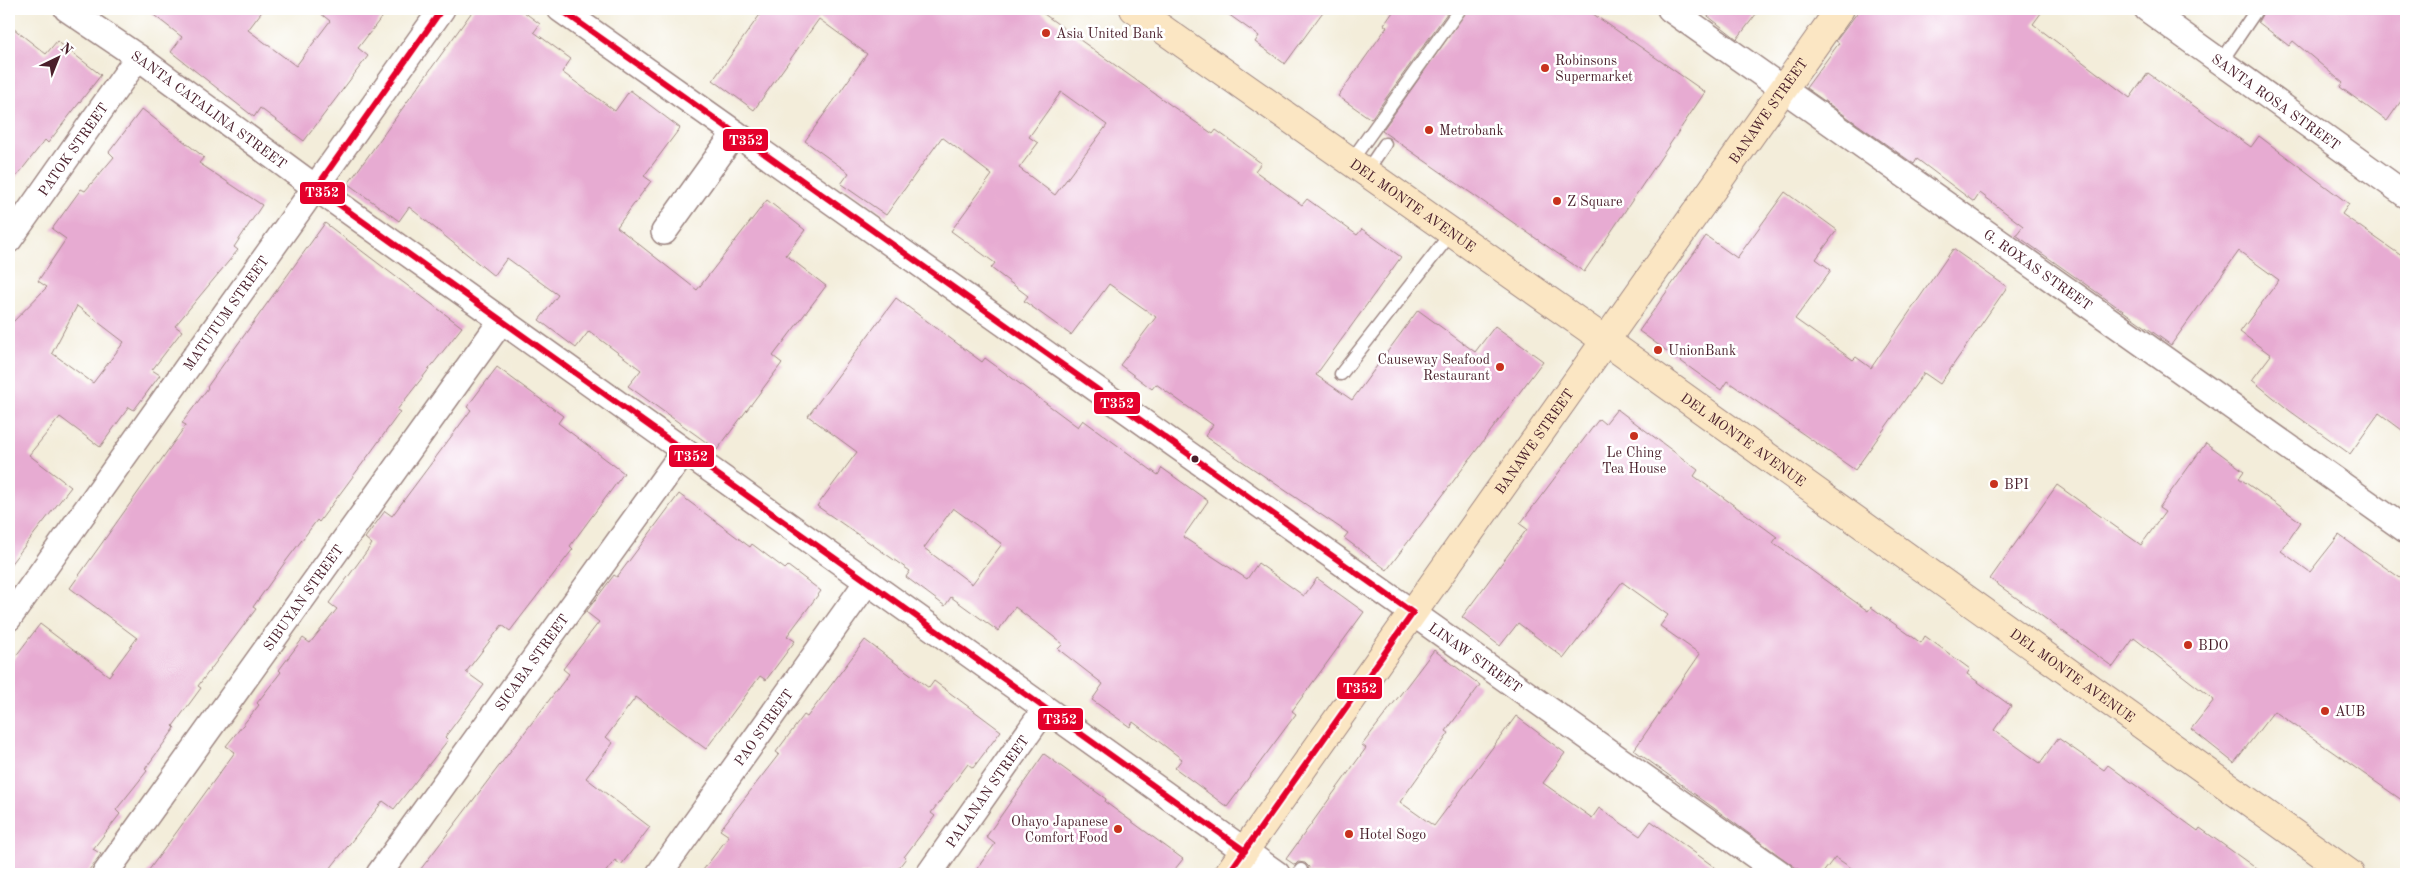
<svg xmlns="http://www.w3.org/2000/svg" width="2415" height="883" viewBox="0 0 2415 883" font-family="'Old Standard TT',serif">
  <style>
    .building { fill: #e7abd2; fill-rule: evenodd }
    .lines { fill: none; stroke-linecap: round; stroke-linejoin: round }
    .service-casing { stroke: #9e8682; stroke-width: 15 }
    .minor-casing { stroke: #9e8682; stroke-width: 28 }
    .secondary-casing { stroke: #9e8682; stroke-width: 30 }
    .service { stroke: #fff; stroke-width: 12 }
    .minor { stroke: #fff; stroke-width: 25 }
    .secondary { stroke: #fbe6c3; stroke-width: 28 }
    .bus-1-casing { stroke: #fff; stroke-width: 10 }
    .bus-1 { stroke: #e4002b; stroke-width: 6 }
    .poi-dot { fill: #c8321e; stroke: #fff; stroke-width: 2 }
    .bus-dot { fill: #4a1f2b; stroke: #fff; stroke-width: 2 }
    .labels { text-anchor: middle; stroke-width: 5; stroke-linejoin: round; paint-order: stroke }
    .poi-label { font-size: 14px; fill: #4a1f2b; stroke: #fff; text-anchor: start }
    .street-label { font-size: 14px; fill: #4a1f2b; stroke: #fff }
    .line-badge { stroke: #fff; stroke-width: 2 }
    .badge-label { font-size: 14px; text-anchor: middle; font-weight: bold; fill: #fff }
  </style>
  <rect width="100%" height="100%" fill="#fff"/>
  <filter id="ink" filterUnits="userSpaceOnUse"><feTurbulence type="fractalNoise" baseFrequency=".02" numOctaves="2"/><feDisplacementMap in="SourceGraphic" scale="10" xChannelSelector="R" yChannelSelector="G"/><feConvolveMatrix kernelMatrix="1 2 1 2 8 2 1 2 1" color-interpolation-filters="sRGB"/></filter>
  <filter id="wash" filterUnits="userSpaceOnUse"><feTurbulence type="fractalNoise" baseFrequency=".0096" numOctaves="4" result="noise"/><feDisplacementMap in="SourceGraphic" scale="20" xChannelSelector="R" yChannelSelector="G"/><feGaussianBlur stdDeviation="1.12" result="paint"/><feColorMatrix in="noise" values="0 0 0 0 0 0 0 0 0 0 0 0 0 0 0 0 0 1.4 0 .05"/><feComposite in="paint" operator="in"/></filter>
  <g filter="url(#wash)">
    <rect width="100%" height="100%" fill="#f3edda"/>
    <g id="blocks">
      <g class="building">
        <path d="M146,9H264L248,30L296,66L330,21L315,9H388L358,48L368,56L304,141L260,108L254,117L171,52L182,37Z"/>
        <path d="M474,9H520L540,24L534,32L571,59L562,72L615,111L630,90L680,128L644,176L651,181L617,227L697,290L767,200L805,230L786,255L826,286L773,356L782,363L717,450L628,386L641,370L589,331L576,348L539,320L558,295L507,258L494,276L409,207L399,221L348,184Z"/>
        <path d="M764,9H1037L1172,106L1213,134L1216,130L1261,163L1255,171L1302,205L1307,199L1357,235L1362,229L1401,257L1316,375L1352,400L1418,310L1475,352L1495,326L1543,361L1387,570L1344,538L1348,533L1205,436L1213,425L1156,384L1152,389L1120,365L1156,317L1109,284L1071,335L1024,301L1028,296L991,268L995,263L951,231L992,175L942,137L886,215L841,184L849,173L805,141L867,54L819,19L754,110L713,80ZM1061,92L1107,125L1055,195L1019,168L1038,143L1029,137Z"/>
        <path d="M1221,9H1325L1285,64L1255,42L1259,36Z"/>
        <path d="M1395,9H1450L1371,119L1338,96L1387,27L1384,25Z"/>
        <path d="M1468,9H1586L1705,92L1584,272L1382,131Z"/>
        <path d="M1699,9H1760L1737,39Z"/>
        <path d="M1860,9H2044L2033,24L2130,98L2148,73L2251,147L2259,136L2349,204L2342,214L2406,259V433L2379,413L2350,454L2290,411L2252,380L2271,355L2240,332L2279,280L2239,251L2171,345L2016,235L2023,226L1980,193L1974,202L1917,159L1914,164L1806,88L1839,43L1836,41Z"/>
        <path d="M2265,9H2406V94L2387,121L2340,87L2343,83L2293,41L2289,46L2258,22Z"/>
        <path d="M9,25L46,54L57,41L101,75L48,143L45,140L9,186Z"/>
        <path d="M142,109L204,157L199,163L262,205L234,247L238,250L175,326L182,331L152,370L160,375L134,410L129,407L100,447L60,417L29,455L71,487L9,566V326L47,287L38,281L66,239L52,229L81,189L85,191L114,157L109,152ZM77,306L124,342L93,383L52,353Z"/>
        <path d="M1785,192L1837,230L1816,259L1831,270L1795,319L1853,360L1856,357L1871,368L1953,249L2007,287L1940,384L1924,373L1855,470L1727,381L1721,390L1639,331L1706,236L1737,258Z"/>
        <path d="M325,223L462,327L397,410L400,412L371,452L319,522L317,520L283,565L253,607L256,609L198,686L201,688L173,726L175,728L145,769L147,771L116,810L120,814L93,849L101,854L86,874H9V665L40,624L109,676L137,638L70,588L186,425L182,423L208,388L207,387Z"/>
        <path d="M896,298L982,362L985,358L1078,427L1083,420L1158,475L1162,468L1208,501L1183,537L1247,579L1258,563L1304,596L1317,578L1364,612L1292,711L1296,714L1227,807L1175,768L1182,759L1133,722L1130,727L1092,700L1103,684L1058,649L1063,644L1015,607L998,631L951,597L945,606L906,577L910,571L817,506L857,452L808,416ZM953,508L1002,544L972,584L924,548Z"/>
        <path d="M497,367L563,416L558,423L624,473L570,546L573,549L510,631L502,625L466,672L484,685L445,737L448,740L394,809L383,801L326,874H146L235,752L226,746L259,705L257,703L281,672L279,670L303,638L310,643L337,609L329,603L372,544L365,538L385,511L392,516L471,410L467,407Z"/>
        <path d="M1617,409L1698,470L1694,476L1777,537L1773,543L1868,611L1871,607L1921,643L1925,636L1970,669L1967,674L2011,706L1994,730L2040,763L2058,738L2104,770L2108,765L2198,831L2200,828L2264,874H1860L1835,857L1822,874H1805L1792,865L1634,750L1700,654L1660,626L1668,615L1622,582L1564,658L1518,623L1500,646L1462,617L1527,529L1520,524L1599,419L1605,424Z"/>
        <path d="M2206,443L2244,471L2239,478L2301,522L2281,551L2310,572L2339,535L2406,582V803L2274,711L2234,763L2191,729L2214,700L2134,638L2113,667L1990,579L2057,485L2141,545L2165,512L2159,508Z"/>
        <path d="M679,494L750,547L752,544L785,569L788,566L821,591L787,636L795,641L766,680L760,676L706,749L636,697L606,737L613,743L586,778L650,827L621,865L615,860L604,874H417L569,674L563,669L599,622L586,612L614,575L617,577Z"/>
        <path d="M865,640L929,688L934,681L1001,731L973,768L968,764L931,813L935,816L904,857L906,858L894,874H700L729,836L720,830L779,754L776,752L804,715L807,717Z"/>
        <path d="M1434,650L1480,685L1446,731L1449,733L1400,802L1434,826L1516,716L1565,753L1543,783L1592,818L1599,808L1640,836L1651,821L1724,874H1308L1309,867L1305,863L1298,862L1295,865L1286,859L1366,748L1362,745Z"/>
        <path d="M1044,754L1106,799L1105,802L1183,859L1171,874H973L995,844L986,837Z"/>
      </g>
    </g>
  </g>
  <g filter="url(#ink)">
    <use href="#blocks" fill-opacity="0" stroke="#9e8682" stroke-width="1"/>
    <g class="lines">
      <g class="service-casing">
        <g id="service">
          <path d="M2221,62L2257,9"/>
          <path d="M1351,161L1460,9"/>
          <path d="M1366,172L1385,144"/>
          <path d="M1341,374L1452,232"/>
          <path d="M1298,874L1301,870"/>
        </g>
      </g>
      <g class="minor-casing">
        <g id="minor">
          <path id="s1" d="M67,9L138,57L316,188L1277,874"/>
          <path id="s2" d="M560,9L1781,874"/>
          <path id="s3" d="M1670,9L2406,530"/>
          <path id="s4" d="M2147,9L2406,195"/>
          <path d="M664,232L735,133"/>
          <path id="s5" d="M9,240L138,57"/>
          <path id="s6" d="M9,618L442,9"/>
          <path id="s7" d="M105,874L502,320"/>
          <path id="s8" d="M379,874L684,451"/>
          <path id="s9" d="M659,874L867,582"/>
          <path id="s10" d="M929,874L1045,709"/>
        </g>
      </g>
      <g class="secondary-casing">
        <g id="secondary">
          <path id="s11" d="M1134,9L1606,341L2350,874"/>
          <path id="s12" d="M1228,874L1840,9"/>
        </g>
      </g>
      <use href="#service" class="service"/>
      <use href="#minor" class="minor"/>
      <use href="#secondary" class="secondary"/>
      <g class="bus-1-casing">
        <g id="bus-1">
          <path d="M442,9L316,188L1245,851"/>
          <path d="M560,9L1413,613L1228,874"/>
        </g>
      </g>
      <use href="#bus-1" class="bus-1"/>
    </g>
  </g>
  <g class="poi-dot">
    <circle cx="1046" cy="33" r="5"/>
    <circle cx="1545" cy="68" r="5"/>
    <circle cx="1429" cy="130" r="5"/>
    <circle cx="1557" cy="201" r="5"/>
    <circle cx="1658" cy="350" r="5"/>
    <circle cx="1500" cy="367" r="5"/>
    <circle cx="1634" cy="436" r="5"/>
    <circle cx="1994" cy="484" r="5"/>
    <circle cx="2188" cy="645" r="5"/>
    <circle cx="2325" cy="711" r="5"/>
    <circle cx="1118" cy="829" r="5"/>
    <circle cx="1349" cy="834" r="5"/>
  </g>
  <circle class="bus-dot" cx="1195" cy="459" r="4.5"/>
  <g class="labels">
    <g class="poi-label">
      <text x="1056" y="38">Asia United Bank</text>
      <text x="1555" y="65">Robinsons<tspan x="1555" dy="16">Supermarket</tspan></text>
      <text x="1439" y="135">Metrobank</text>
      <text x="1567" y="206">Z Square</text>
      <text x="1668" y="355">UnionBank</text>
      <text x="1490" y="364" text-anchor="end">Causeway Seafood<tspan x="1490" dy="16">Restaurant</tspan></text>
      <text x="1634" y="457" text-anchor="middle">Le Ching<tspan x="1634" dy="16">Tea House</tspan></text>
      <text x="2004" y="489">BPI</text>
      <text x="2198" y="650">BDO</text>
      <text x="2335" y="716">AUB</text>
      <text x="1108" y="826" text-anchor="end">Ohayo Japanese<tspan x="1108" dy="16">Comfort Food</tspan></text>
      <text x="1359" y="839">Hotel Sogo</text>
    </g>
    <g class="street-label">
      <text dy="5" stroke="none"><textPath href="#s4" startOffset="159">SANTA ROSA STREET</textPath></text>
      <text dy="5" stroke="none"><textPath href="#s1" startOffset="174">SANTA CATALINA STREET</textPath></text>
      <text dy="5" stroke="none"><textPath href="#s12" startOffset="935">BANAWE STREET</textPath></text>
      <text dy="5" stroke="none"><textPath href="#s5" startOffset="111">PATOK STREET</textPath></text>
      <text dy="5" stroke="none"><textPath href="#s11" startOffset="341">DEL MONTE AVENUE</textPath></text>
      <text dy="5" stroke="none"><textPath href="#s3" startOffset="451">G. ROXAS STREET</textPath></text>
      <text dy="5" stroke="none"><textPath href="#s6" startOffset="374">MATUTUM STREET</textPath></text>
      <text dy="5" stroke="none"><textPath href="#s11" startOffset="746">DEL MONTE AVENUE</textPath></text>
      <text dy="5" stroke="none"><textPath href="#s12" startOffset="530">BANAWE STREET</textPath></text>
      <text dy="5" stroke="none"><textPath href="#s7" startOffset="340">SIBUYAN STREET</textPath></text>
      <text dy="5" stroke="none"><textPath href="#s2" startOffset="1122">LINAW STREET</textPath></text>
      <text dy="5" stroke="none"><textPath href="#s8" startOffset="261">SICABA STREET</textPath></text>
      <text dy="5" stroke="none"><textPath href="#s11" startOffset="1151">DEL MONTE AVENUE</textPath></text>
      <text dy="5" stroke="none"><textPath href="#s9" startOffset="180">PAO STREET</textPath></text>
      <text dy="5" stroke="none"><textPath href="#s10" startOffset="101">PALANAN STREET</textPath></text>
    </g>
  </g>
  <g class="line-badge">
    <rect x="722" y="128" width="47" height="24" rx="5" fill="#e4002b"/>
    <rect x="299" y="181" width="47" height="24" rx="5" fill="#e4002b"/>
    <rect x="1093" y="391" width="48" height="24" rx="5" fill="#e4002b"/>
    <rect x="668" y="444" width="47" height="24" rx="5" fill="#e4002b"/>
    <rect x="1336" y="676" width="47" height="24" rx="5" fill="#e4002b"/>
    <rect x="1037" y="707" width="47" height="24" rx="5" fill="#e4002b"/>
  </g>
  <g class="badge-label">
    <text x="746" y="145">T352</text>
    <text x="322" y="197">T352</text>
    <text x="1117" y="408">T352</text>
    <text x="691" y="461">T352</text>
    <text x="1360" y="693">T352</text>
    <text x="1060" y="724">T352</text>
  </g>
  <rect width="2415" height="883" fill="none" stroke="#fff" stroke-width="30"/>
  <g transform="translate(58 58) rotate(43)" stroke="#ffffff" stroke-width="4" paint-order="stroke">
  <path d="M0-4L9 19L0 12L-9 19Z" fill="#4a1f2b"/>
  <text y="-8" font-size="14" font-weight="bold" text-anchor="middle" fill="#4a1f2b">N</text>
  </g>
</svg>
